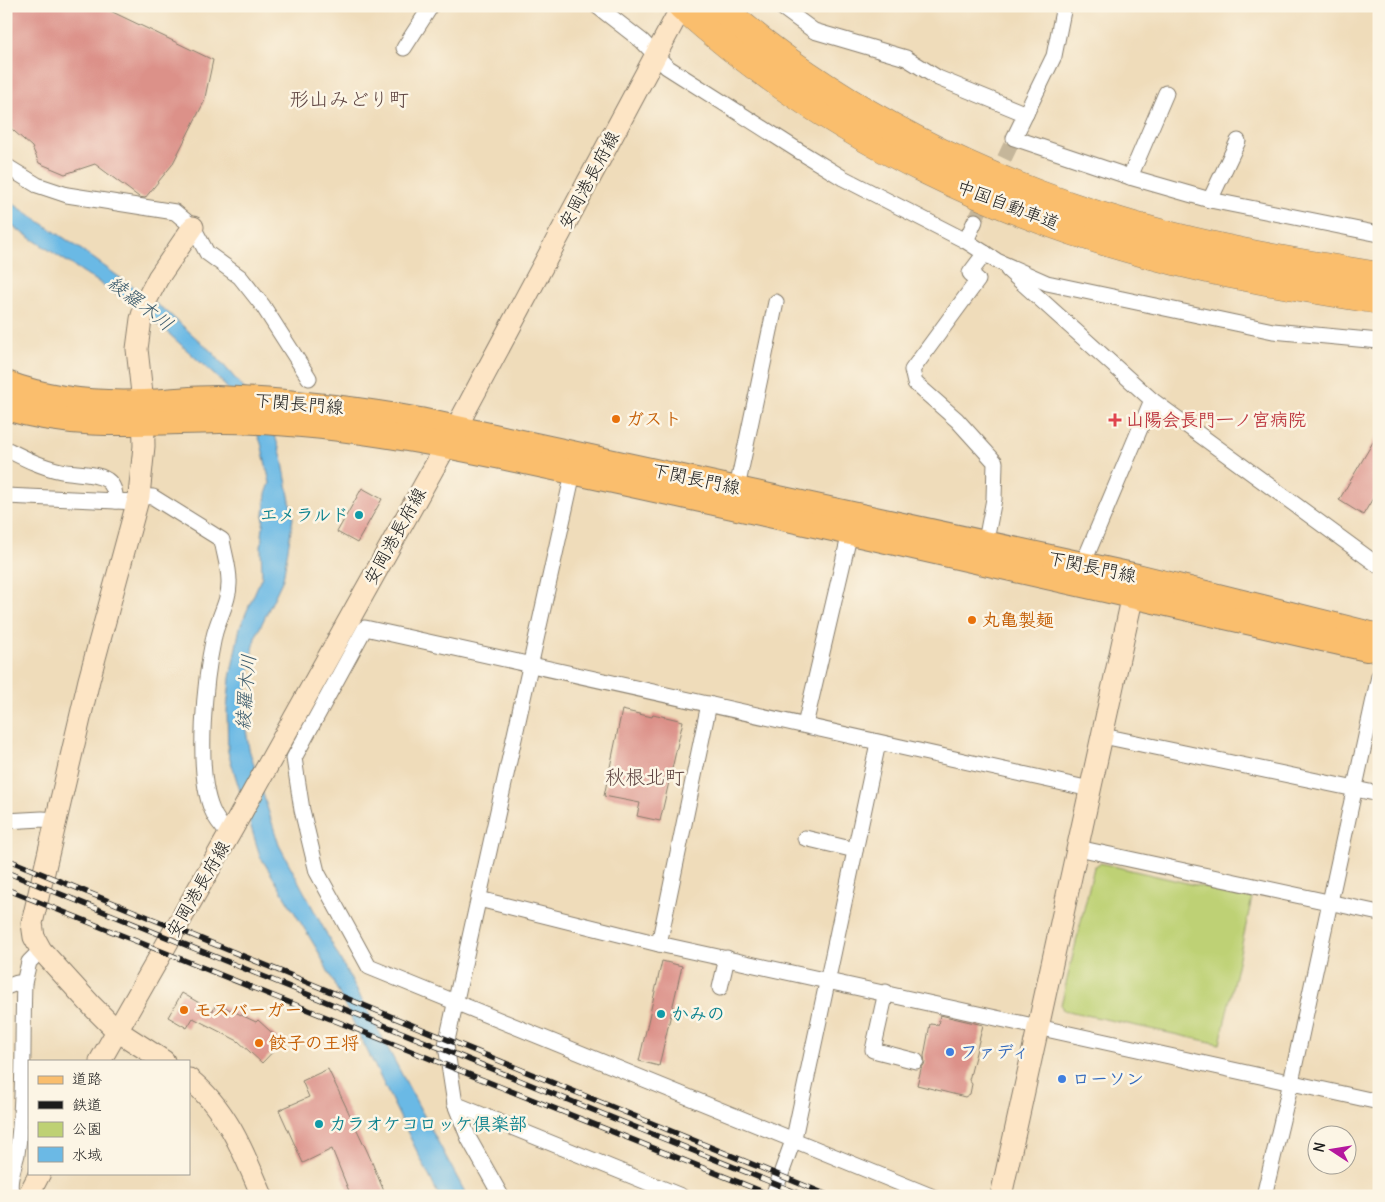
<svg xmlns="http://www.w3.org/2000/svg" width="1385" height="1202" viewBox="0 0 1385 1202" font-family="Delius,'Klee One',sans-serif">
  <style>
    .green { fill: #bed174; stroke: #6d7648 }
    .water { fill: #6bb9e5; stroke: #446a80 }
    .building { fill: #dc9189 }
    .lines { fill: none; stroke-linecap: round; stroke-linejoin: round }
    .street-tunnel { stroke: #c5b69a; stroke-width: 15; stroke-dasharray: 15 8; stroke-linecap: butt }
    .street-casing { stroke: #867c6b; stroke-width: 17 }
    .secondary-casing { stroke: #867c6b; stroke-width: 23 }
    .primary-casing { stroke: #867c6b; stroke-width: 26 }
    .highway-casing { stroke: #867c6b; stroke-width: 29 }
    .street { stroke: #fff; stroke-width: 15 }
    .secondary { stroke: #fde5c5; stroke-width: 21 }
    .primary { stroke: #fabe6d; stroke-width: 24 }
    .highway { stroke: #fabe6d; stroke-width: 28 }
    .rail-casing { stroke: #1c1c1c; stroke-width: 5.5 }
    .rail { stroke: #fcf5e5; stroke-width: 4; stroke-dasharray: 11; stroke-linecap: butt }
    .food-dot { fill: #e8710a; stroke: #fcf5e5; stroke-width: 2 }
    .health-dot { fill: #e0444e; stroke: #fcf5e5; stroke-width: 2 }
    .culture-dot { fill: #0f9aa8; stroke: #fcf5e5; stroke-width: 2 }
    .shop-dot { fill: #3f7fe0; stroke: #fcf5e5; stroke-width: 2 }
    .labels { text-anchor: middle; stroke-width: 5; stroke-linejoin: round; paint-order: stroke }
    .street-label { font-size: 18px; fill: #1c1c1c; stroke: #fcf5e5 }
    .food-label { font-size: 18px; font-weight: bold; fill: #c56008; stroke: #fcf5e5; text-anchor: start }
    .health-label { font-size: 18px; font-weight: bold; fill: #be3a42; stroke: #fcf5e5; text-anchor: start }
    .culture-label { font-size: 18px; font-weight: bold; fill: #0d838f; stroke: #fcf5e5; text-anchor: start }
    .shop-label { font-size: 18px; font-weight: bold; fill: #366cbe; stroke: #fcf5e5; text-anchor: start }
    .water-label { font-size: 19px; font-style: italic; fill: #3c5b6c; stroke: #fcf5e5 }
    .quarter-label { font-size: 20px; fill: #5f4542; stroke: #fcf5e5 }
  </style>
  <rect width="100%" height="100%" fill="#fcf5e5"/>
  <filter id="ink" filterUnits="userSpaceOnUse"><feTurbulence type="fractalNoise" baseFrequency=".02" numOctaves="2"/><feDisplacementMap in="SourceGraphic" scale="10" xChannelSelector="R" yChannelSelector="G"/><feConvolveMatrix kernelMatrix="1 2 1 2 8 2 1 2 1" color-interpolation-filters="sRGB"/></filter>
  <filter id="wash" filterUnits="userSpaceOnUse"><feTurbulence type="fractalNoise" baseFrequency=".0096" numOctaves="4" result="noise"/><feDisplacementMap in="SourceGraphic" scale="20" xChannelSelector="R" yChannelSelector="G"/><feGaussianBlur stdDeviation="1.12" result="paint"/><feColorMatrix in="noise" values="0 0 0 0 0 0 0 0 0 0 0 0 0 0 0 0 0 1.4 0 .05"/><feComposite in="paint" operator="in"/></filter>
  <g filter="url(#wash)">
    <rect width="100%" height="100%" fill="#efdcba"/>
    <path class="green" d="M1100,863L1252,898L1220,1044L1063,1010L1061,1005L1094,867Z"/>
    <path class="water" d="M6,199L79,248L166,311L213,353L260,407L274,433L282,457L293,518L283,579L255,638L243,710L249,749L279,845L467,1196H439L318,951L260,856L228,752L227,710L230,678L240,627L262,576L261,547L266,494L270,483L261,443L250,417L222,382L167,332L123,298L6,222Z"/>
    <g id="blocks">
      <g class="building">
        <path d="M6,6H100L213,60L204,102L172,165L145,198L139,197L95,164L65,174L39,163L32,147L6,124Z"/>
        <path d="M1379,432V488L1363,515L1339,500Z"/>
        <path d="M362,488L382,499L357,543L337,532Z"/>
        <path d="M622,710L652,717L653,714L683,721L660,821L637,816L640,803L604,796Z"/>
        <path d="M662,961L682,966L659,1066L639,1061Z"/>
        <path d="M182,993L213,1011L216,1003L256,1022L258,1020L282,1042L262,1063L238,1041L193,1018L187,1028L168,1017Z"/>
        <path d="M940,1015L983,1025L969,1080L972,1084L970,1094L965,1097L917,1085L921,1069L925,1063L924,1056L930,1024L938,1025Z"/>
        <path d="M328,1069L368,1153L386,1196H351L332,1149L303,1163L279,1110L309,1097L302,1081Z"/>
      </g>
    </g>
  </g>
  <g filter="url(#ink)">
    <use href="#blocks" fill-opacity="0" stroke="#867c6b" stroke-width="1"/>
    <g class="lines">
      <path class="street-tunnel" d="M975,221L1014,138"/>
      <g class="street-casing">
        <g id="street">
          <path d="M597,6L642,41L667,67L799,151L843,178L966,241L997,261L1047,283L1273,331L1379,341"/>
          <path d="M780,6L814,31L906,58L938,78L1026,114"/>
          <path d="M1064,6L1054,56L1014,138L1130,177L1210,200L1379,234"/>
          <path d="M404,48L431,6"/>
          <path d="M6,166L37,185L67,195L175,212L193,227L207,253L240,277L263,306L309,378"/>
          <path d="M1130,177L1166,93"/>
          <path d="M1210,200L1238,141"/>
          <path d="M966,241L975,221"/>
          <path d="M1008,270L1152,400L1379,566"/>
          <path d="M6,449C24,458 41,467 61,471C75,474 95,472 107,480C114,485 115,493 116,501L137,502"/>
          <path d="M737,488L776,302"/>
          <path d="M6,496L116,501"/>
          <path d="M139,496L153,497L222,540C224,553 229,567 229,581C230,600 218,618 214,636C205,678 195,770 212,810C216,820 222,827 229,834"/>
          <path d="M984,551L994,499L995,462L957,420L915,383L912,370L978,280L970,273L985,253"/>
          <path d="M1080,571L1152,400"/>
          <path d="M805,725L852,524"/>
          <path d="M1103,736L1379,794"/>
          <path d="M6,821L42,819L56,820"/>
          <path d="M805,838L855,850"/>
          <path d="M1078,848L1379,913"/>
          <path d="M479,899L659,944L1379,1102"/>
          <path d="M659,944L709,704"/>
          <path d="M6,987L17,983H24"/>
          <path d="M720,988L727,958"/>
          <path d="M886,992L873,1050L916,1061"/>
          <path d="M455,1104L681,1196"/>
          <path d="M12,1196C7,1183 14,1167 17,1154C25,1098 22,1040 24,983L29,962L41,950"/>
          <path d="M501,1196L469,1139L455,1104L446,1045L575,464"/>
          <path d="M773,1196L794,1138L878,743"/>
          <path d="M931,1196L369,967L317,872L302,810L294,758L365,628L1090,789"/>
          <path d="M1264,1196L1291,1082L1379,676"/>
        </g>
      </g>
      <g class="secondary-casing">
        <g id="secondary">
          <path d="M100,1061L234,826L456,428L682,6"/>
          <path d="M164,1061L116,1030L92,1006L41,950L34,937L32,923L89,680L139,496L144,446L143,402L137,349L141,319L147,299L158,278L193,227"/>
          <path d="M189,1079C227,1109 244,1153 262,1196"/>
          <path d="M28,1196L40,1173"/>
          <path d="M1001,1196L1136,581"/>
        </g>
      </g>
      <g class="primary-casing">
        <g id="primary">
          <path d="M6,383C51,400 97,404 144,402C168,401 193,398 216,398C285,400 352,408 420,420L1137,576L1379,636"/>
          <path d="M6,408C77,430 147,422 220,421C281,421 341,428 401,438C497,454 592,477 687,497C914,546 1140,599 1367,649"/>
        </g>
      </g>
      <g class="highway-casing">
        <g id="highway">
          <path d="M682,6C830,139 1014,226 1208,269C1264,282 1322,291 1379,300"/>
          <path d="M719,6C837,110 984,183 1134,226C1215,249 1296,263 1379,276"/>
        </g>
      </g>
      <use href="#street" class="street"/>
      <use href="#secondary" class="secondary"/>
      <use href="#primary" class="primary"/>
      <use href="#highway" class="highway"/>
      <g class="rail-casing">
        <g id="rail">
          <path d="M6,859L830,1196"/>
          <path d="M6,872L805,1196"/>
          <path d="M6,889L773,1196"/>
        </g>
      </g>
      <use href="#rail" class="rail"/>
    </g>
  </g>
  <g class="food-dot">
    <circle cx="616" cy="419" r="5"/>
    <circle cx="972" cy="620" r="5"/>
    <circle cx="184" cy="1010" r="5"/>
    <circle cx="259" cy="1043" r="5"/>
  </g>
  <path class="health-dot" d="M1112.5 412.5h5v5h5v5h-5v5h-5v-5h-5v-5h5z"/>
  <g class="culture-dot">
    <circle cx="359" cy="515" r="5"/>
    <circle cx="661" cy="1014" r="5"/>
    <circle cx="319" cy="1124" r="5"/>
  </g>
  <g class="shop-dot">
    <circle cx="950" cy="1052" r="5"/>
    <circle cx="1062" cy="1079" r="5"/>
  </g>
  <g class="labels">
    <g class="street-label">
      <text transform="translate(589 180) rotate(-62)" y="6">安岡港長府線</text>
      <text transform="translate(1008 205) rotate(21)" y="6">中国自動車道</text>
      <text transform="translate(299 404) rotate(5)" y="6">下関長門線</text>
      <text transform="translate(696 479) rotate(12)" y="6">下関長門線</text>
      <text transform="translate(395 536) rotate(-61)" y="6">安岡港長府線</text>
      <text transform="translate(1092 567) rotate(12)" y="6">下関長門線</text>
      <text transform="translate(198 889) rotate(-60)" y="6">安岡港長府線</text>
    </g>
    <g class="food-label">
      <text x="626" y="425">ガスト</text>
      <text x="982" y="626">丸亀製麺</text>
      <text x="194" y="1016">モスバーガー</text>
      <text x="269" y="1049">餃子の王将</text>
    </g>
    <g class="health-label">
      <text x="1126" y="426">山陽会長門一ノ宮病院</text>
    </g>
    <g class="culture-label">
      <text x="349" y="521" text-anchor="end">エメラルド</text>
      <text x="671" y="1020">かみの</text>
      <text x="329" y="1130">カラオケコロッケ倶楽部</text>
    </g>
    <g class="shop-label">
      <text x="960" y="1058">ファディ</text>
      <text x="1072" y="1085">ローソン</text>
    </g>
    <g class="water-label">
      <text transform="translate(141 303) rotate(38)" y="7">綾羅木川</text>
      <text transform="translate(245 692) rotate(-85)" y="7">綾羅木川</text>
    </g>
    <g class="quarter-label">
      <text x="349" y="106">形山みどり町</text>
      <text x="645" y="784">秋根北町</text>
    </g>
  </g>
  <rect width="1385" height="1202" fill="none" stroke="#fcf5e5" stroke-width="25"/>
  <rect x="28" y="1060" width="162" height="115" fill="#fcf5e5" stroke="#a29e95"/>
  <rect x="38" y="1076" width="25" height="8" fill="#fabe6d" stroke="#a29e95"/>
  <text x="72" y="1084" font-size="15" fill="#1c1c1c">道路</text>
  <rect x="38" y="1101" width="25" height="8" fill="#1c1c1c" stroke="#a29e95"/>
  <text x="72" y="1110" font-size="15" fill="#1c1c1c">鉄道</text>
  <rect x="38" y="1122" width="25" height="15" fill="#bed174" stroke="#a29e95"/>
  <text x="72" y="1134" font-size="15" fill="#1c1c1c">公園</text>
  <rect x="38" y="1147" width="25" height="15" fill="#6bb9e5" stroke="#a29e95"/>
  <text x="72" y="1160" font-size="15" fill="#1c1c1c">水域</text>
  <g transform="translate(1332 1150) rotate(282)"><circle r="24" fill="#fcf5e5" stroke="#a29e95"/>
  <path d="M0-4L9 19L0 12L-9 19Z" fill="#b5179e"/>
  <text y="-8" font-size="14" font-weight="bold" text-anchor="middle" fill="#1c1c1c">N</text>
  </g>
</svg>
